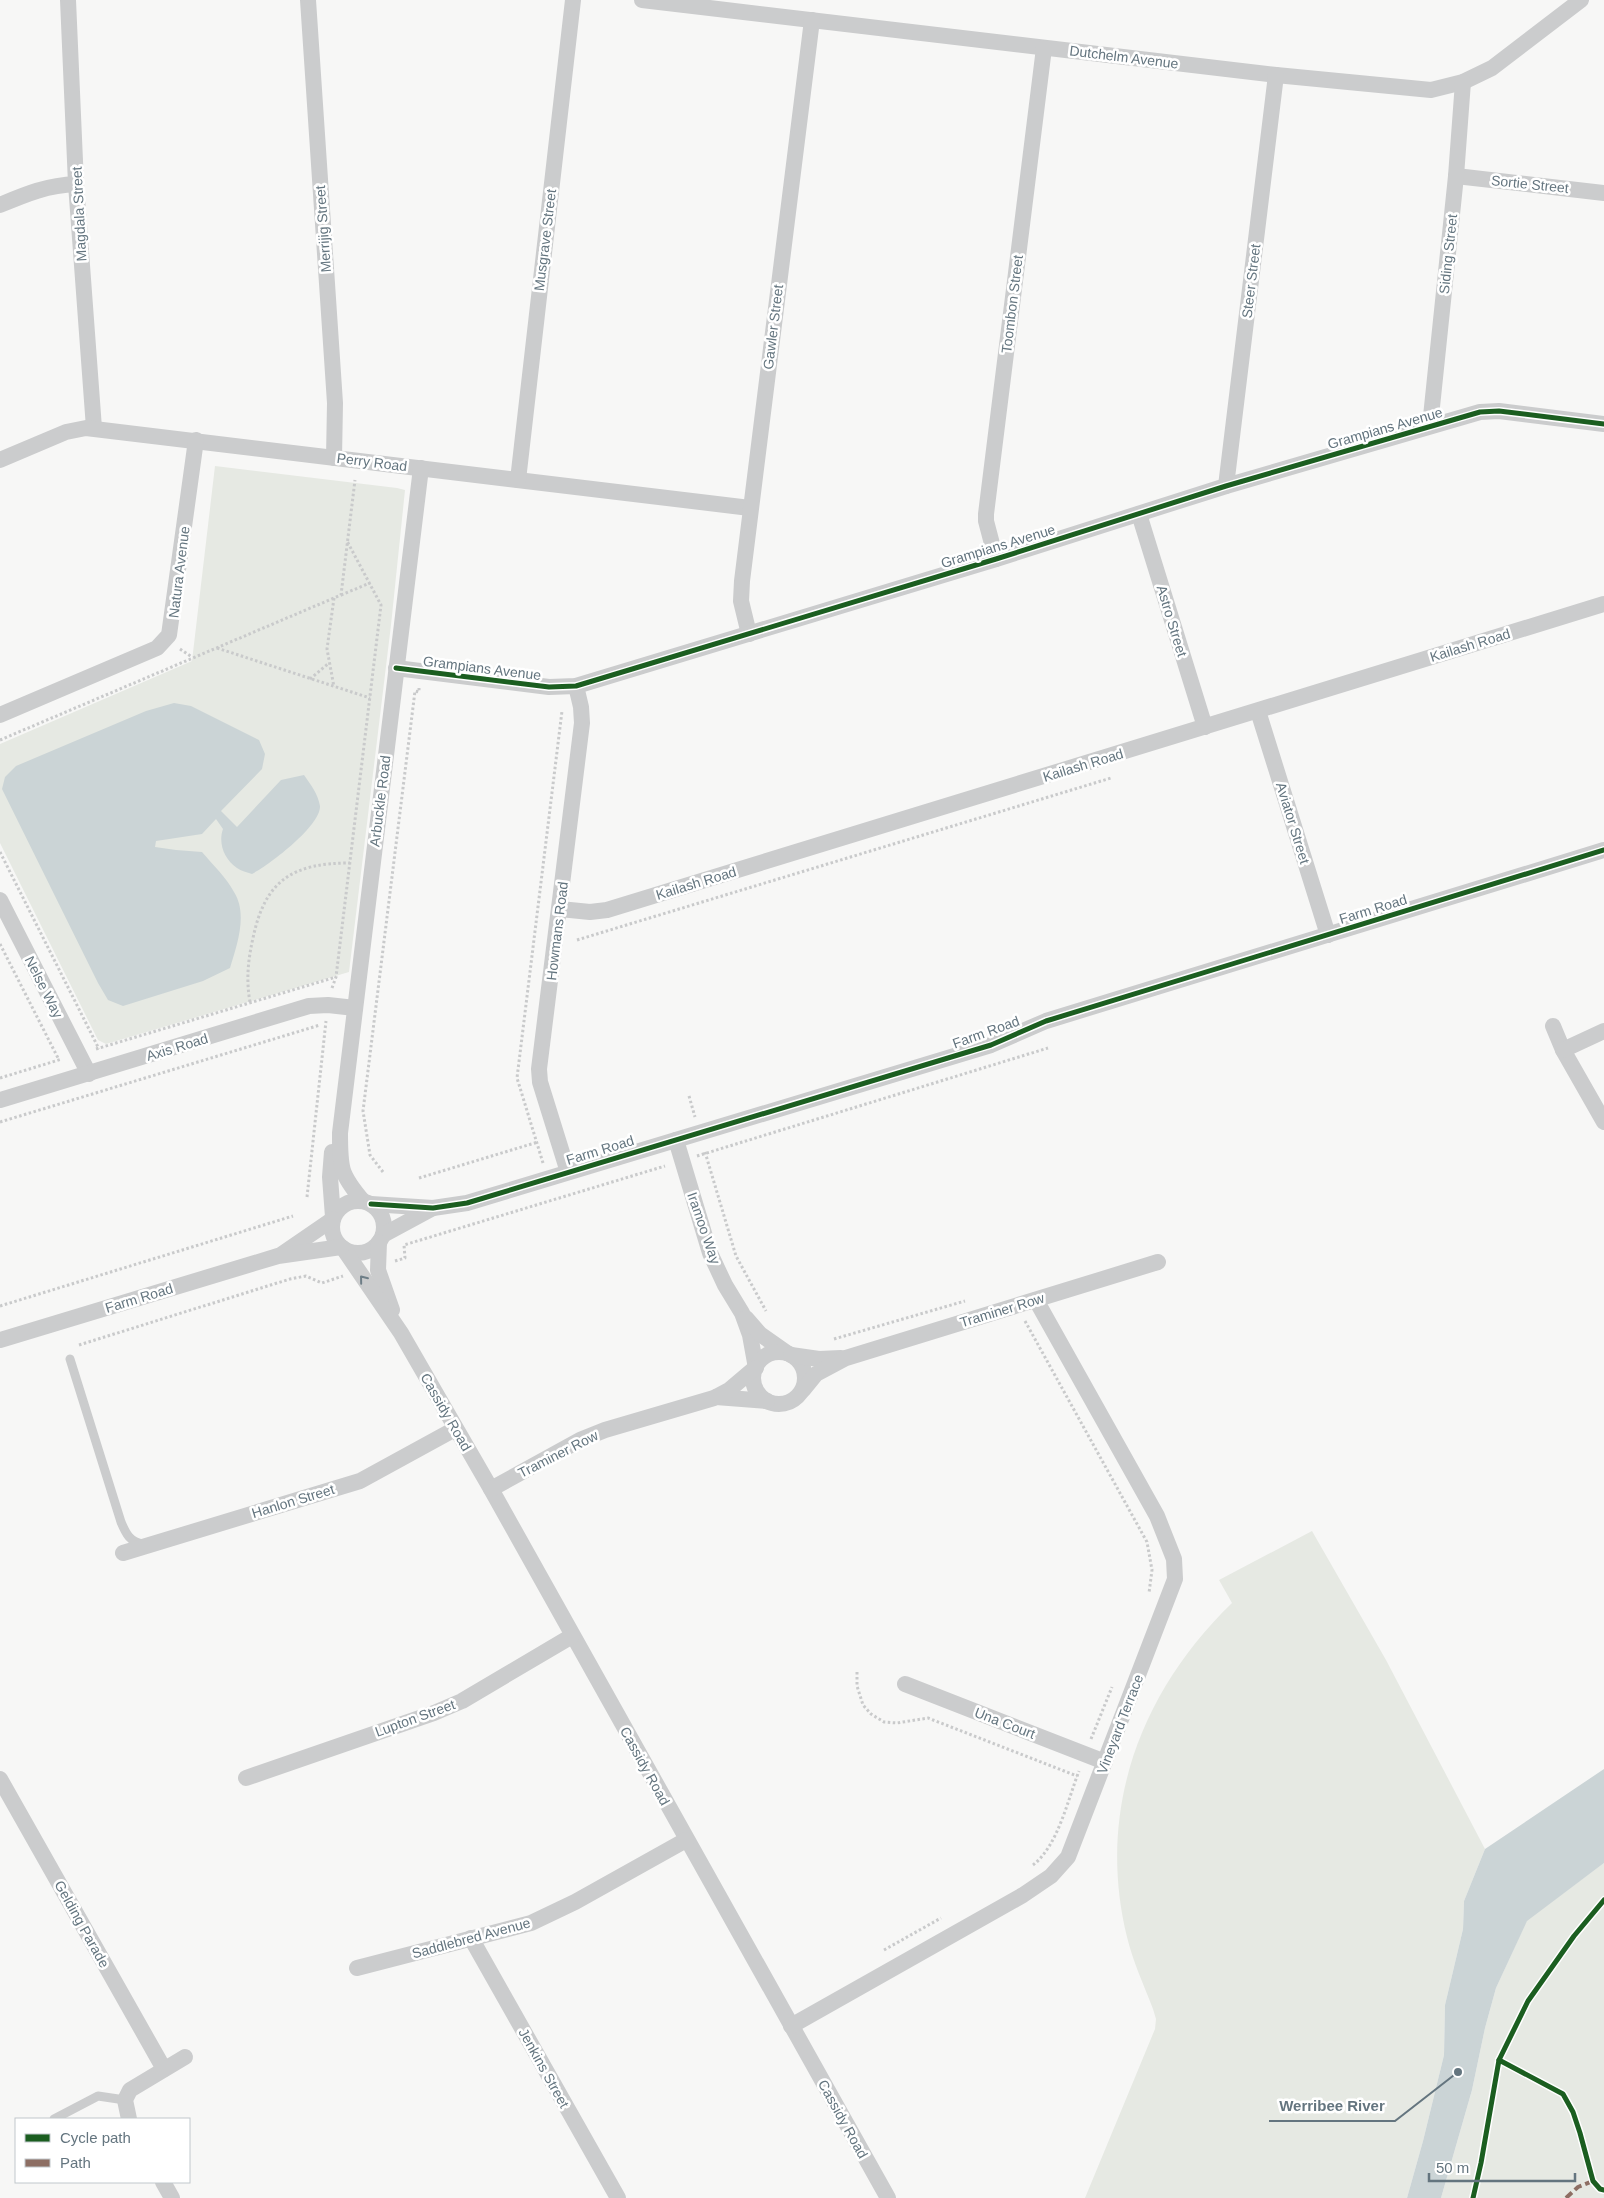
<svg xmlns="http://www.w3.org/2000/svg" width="1604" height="2198" viewBox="0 0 1604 2198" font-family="Helvetica,sans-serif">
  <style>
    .green { fill: #e6e9e3 }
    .water { fill: #cbd4d6 }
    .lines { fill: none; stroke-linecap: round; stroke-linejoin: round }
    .path { stroke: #c9cacb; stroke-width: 3; stroke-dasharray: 2.5 2.5; stroke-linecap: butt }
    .lane { stroke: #cbcccd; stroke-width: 9 }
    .street { stroke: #cbcccd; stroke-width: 16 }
    .quiet { stroke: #8d6e63; stroke-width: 4; stroke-dasharray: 8 4; stroke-linecap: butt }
    .cycleway-casing { stroke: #fff; stroke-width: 8 }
    .cycleway { stroke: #1b5e20; stroke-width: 5 }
    .oneway { stroke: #6e7e87 }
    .labels { text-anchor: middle; stroke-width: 5; stroke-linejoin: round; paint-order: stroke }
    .street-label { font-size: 14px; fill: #64757f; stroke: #fff }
    .leader { fill: none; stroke: #64757f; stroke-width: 2 }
    .callout-dot { fill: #64757f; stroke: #fff; stroke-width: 2 }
    .callout-label { font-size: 15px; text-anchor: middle; font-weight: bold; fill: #64757f; stroke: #fff; stroke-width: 5; stroke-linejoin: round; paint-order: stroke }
  </style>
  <rect width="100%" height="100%" fill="#f7f7f6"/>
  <g class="green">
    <path d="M215,466L397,488L405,490L391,625L349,972L106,1044L98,1040L0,843V744L192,661Z"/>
    <path d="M1312,1531L1386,1660L1485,1849L1464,1901L1463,1929L1445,2005L1444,2055L1423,2141L1407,2198H1085L1155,2029L1156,2019L1153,2009C1144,1985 1133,1962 1127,1937C1096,1811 1140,1692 1232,1603L1219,1580Z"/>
    <path d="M1604,1863V2198H1441L1472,2090L1485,2028L1496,1988L1527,1920Z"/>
  </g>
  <g class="water">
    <path d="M174,703L191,706L259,740L265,754L262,769L221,811L237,827L281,780L304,775C311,785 318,794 320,806C321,826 268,866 252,874C247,872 241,871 237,868C224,859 218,843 223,829L216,819L202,834L156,841L155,847L176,850L202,852C213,865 226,877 234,892C248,914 237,945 230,968L203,981L123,1006L108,1000L98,983L2,789L5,777L16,766L146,711Z"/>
    <path d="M1604,1769V1863L1527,1921L1496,1988L1485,2028L1472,2090L1441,2198H1407L1423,2141L1444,2055L1445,2005L1463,1929L1464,1901L1485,1849Z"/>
  </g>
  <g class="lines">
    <g class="path">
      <path d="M341,595L370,583"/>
      <path d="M334,598L327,649L334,687"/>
      <path d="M217,648L370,698"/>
      <path d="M180,649L192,657"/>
      <path d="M310,679L329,663"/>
      <path d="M0,740L341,595L355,480"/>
      <path d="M0,852L99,1049"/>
      <path d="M577,940L1111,778"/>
      <path d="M0,944L59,1060"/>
      <path d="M332,988L336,977L381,605L347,541"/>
      <path d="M250,1002C246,980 248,960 253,938C265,880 293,863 350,863"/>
      <path d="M96,1049L336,977"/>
      <path d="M0,1078L62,1059"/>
      <path d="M689,1096L695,1117"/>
      <path d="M0,1122L320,1025"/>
      <path d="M705,1152L736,1256L766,1311"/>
      <path d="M697,1156L1048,1048"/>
      <path d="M543,1163L517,1078L562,711"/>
      <path d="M383,1172L370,1155L363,1111L415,691L419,692V688"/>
      <path d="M419,1178L538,1142"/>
      <path d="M307,1197L326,1021"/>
      <path d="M395,1261L405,1258L404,1245L665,1166"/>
      <path d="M0,1306L293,1216"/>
      <path d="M1025,1321L1147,1542L1152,1570L1149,1593"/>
      <path d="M834,1339L965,1301"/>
      <path d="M79,1345L290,1279L306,1276L322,1283L343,1276"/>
      <path d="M857,1672V1686L863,1705L871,1714L884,1722L897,1723L928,1718L1077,1776"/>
      <path d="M1091,1739L1112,1687"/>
      <path d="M1033,1865C1058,1846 1068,1799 1079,1771"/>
      <path d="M884,1950L941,1918"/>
    </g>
    <g class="lane">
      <path d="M70,1359L121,1522C126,1534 130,1542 143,1544"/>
      <path d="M54,2119L98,2096L125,2100"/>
    </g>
    <g class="street">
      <path d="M68,0L76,184L94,428"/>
      <path d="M308,0L335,403L334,458"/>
      <path d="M642,0L1276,75L1431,90L1463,82L1492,68L1581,0"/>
      <path d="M1456,176L1604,193"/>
      <path d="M0,205C26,194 48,185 76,184"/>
      <path d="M1430,426L1456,176L1463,82"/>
      <path d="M0,460L66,432L86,428L750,508"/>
      <path d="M518,480L573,0"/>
      <path d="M1226,486L1276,75"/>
      <path d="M1139,514L1205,727"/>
      <path d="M996,559L986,521V514L1044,48"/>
      <path d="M749,634L741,601L742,581L812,20"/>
      <path d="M396,668L549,687L576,686L996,559L1226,486L1480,412L1499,411L1604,424"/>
      <path d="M1258,711L1328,935"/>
      <path d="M0,715L157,648L169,635L196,440"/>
      <path d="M0,900L89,1074"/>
      <path d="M560,909L590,912L607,910L1604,604"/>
      <path d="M1553,1026L1563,1050L1604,1122"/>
      <path d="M1563,1050L1604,1031"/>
      <path d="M0,1100L309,1006L328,1005L355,1008"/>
      <path d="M676,1140L710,1253L725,1285L742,1313L750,1335L756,1368"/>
      <path d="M332,1152L330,1177L333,1217"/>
      <path d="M568,1172L540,1082L539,1069L582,723L581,707L576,686"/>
      <circle cx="358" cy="1227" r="26"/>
      <path d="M363,1201C340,1174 340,1168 340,1133L421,468"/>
      <path d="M371,1204L433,1208L467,1203L991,1045L1046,1021L1604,850"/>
      <path d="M383,1235L433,1208"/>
      <path d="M379,1242L378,1270L392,1310"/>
      <path d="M343,1248L401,1333L491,1489L888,2198"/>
      <path d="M282,1254L333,1219"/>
      <path d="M746,1318L760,1334L787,1353"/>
      <path d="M0,1340L278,1256L341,1247"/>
      <circle cx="779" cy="1378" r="26"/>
      <path d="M791,1355L819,1359L841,1358"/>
      <path d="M803,1390L816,1374L846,1358L1158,1262"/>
      <path d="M716,1397L767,1401"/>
      <path d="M491,1489L580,1440L605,1430L714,1398L729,1390L755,1368"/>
      <path d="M123,1553L360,1481L455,1429"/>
      <path d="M905,1684L1105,1762"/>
      <path d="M246,1778L434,1713L462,1701L572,1636"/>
      <path d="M0,1779L164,2069"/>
      <path d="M471,1938L618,2198"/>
      <path d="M357,1968L531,1923L575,1902L686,1840"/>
      <path d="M791,2026L1023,1895L1051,1876L1068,1857L1175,1579L1174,1559L1157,1516L1036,1300"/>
      <path d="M129,2119L125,2100L130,2090L185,2057"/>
      <path d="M163,2182L172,2198"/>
    </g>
    <path class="quiet" d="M1566,2198L1578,2187L1593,2181"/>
    <g class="cycleway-casing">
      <g id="cycleway">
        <path d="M396,668L549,687L576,686L996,559L1226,486L1480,412L1499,411L1604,424"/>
        <path d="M371,1204L433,1208L467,1203L991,1045L1046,1021L1604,850"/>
        <path d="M1499,2060L1563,2094L1573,2112L1580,2133L1593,2181L1600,2189L1604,2190"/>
        <path d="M1473,2198L1481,2163L1499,2060L1528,2001L1574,1936L1604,1900"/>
      </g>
    </g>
    <use href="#cycleway" class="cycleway"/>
  </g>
  <defs><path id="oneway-chevron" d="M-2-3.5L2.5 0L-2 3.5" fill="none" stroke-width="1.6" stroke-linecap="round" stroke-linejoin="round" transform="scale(1.25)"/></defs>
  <use class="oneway" href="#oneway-chevron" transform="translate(363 1279) rotate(-129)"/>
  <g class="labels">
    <g class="street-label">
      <text transform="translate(1124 57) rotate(7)" y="5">Dutchelm Avenue</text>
      <text transform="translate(1530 184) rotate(6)" y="5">Sortie Street</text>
      <text transform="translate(79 214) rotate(-93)" y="5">Magdala Street</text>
      <text transform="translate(323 229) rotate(-94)" y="5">Merrijig Street</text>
      <text transform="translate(545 240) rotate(-83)" y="5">Musgrave Street</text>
      <text transform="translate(1448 254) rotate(-84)" y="5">Siding Street</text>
      <text transform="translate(1251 281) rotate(-83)" y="5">Steer Street</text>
      <text transform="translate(1012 304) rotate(-83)" y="5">Toombon Street</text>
      <text transform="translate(773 327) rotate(-83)" y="5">Gawler Street</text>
      <text transform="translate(1385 428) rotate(-16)" y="5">Grampians Avenue</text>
      <text transform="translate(372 462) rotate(7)" y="5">Perry Road</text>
      <text transform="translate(998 546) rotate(-17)" y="5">Grampians Avenue</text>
      <text transform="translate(179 572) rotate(-83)" y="5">Natura Avenue</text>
      <text transform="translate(1172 621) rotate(73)" y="5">Astro Street</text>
      <text transform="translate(1470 645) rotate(-17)" y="5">Kailash Road</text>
      <text transform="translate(482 668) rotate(7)" y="5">Grampians Avenue</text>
      <text transform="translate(1083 765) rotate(-17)" y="5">Kailash Road</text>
      <text transform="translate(380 801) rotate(-83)" y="5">Arbuckle Road</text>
      <text transform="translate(1293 823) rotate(73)" y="5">Aviator Street</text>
      <text transform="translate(696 883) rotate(-17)" y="5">Kailash Road</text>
      <text transform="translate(1373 909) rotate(-17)" y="5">Farm Road</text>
      <text transform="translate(557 931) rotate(-83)" y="5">Howmans Road</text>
      <text transform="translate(44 987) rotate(63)" y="5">Nelse Way</text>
      <text transform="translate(986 1032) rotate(-20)" y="5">Farm Road</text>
      <text transform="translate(177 1047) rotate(-17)" y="5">Axis Road</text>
      <text transform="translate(600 1150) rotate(-17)" y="5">Farm Road</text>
      <text transform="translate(704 1228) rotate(71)" y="5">Iramoo Way</text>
      <text transform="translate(139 1298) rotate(-17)" y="5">Farm Road</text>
      <text transform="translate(1002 1310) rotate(-17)" y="5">Traminer Row</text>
      <text transform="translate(446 1412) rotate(60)" y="5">Cassidy Road</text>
      <text transform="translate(558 1454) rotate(-27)" y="5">Traminer Row</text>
      <text transform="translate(293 1501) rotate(-17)" y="5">Hanlon Street</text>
      <text transform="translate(415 1718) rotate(-20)" y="5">Lupton Street</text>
      <text transform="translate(1005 1723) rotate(21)" y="5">Una Court</text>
      <text transform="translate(1120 1724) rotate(-69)" y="5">Vineyard Terrace</text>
      <text transform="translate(645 1766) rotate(61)" y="5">Cassidy Road</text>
      <text transform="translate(82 1924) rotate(61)" y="5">Gelding Parade</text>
      <text transform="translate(471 1938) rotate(-15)" y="5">Saddlebred Avenue</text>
      <text transform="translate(544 2068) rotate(61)" y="5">Jenkins Street</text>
      <text transform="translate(843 2119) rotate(61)" y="5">Cassidy Road</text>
    </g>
  </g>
  <path class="leader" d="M1458 2072L1395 2121H1269"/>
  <circle class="callout-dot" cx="1458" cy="2072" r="5"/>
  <g class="callout-label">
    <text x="1332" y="2111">Werribee River</text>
  </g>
  <rect x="15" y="2118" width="175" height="65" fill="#ffffff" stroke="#c1c8cc"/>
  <rect x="25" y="2134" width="25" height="8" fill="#1b5e20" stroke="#c1c8cc"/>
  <text x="60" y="2143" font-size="15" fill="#64757f">Cycle path</text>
  <rect x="25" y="2159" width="25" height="8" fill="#8d6e63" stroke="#c1c8cc"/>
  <text x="60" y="2168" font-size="15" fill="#64757f">Path</text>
  <path d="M1429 2173v8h146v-8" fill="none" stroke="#64757f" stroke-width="2.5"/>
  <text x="1436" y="2173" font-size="15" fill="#64757f" stroke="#ffffff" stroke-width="4" paint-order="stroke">50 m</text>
</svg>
